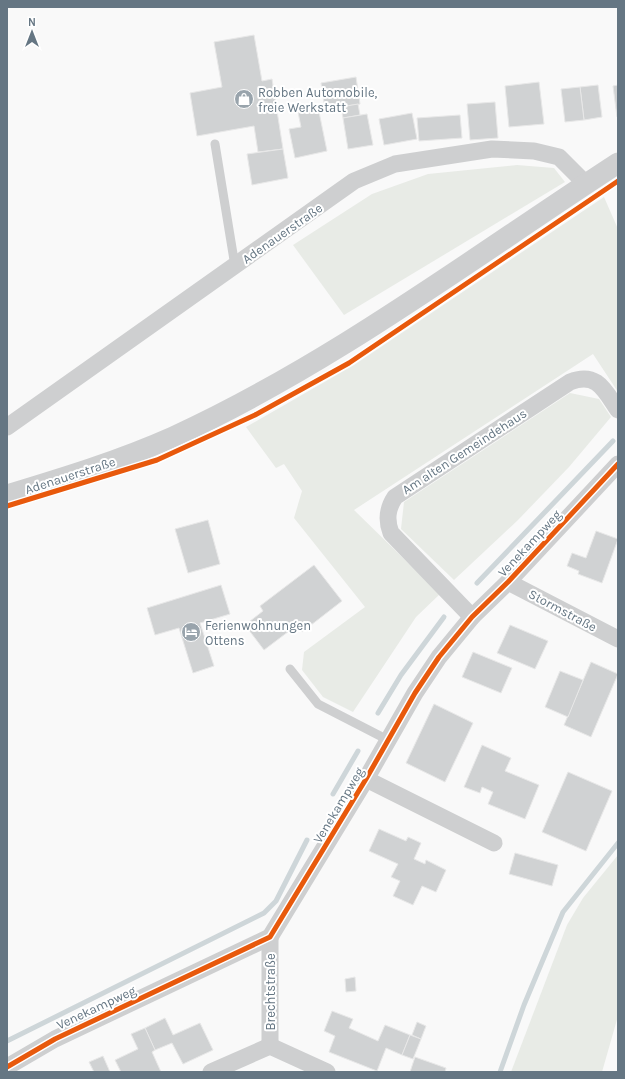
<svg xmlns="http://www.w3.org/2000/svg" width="625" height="1079" viewBox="0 0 625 1079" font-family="Karla,sans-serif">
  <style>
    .green { fill: #e8ebe6 }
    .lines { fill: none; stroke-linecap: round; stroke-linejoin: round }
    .stream { stroke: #ced6d9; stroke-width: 5 }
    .building { fill: #d0d2d3; stroke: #e8e8e8 }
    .service { stroke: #cecfd0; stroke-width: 9 }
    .minor { stroke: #cecfd0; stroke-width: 17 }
    .tertiary { stroke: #cecfd0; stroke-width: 21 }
    .cycleway-casing { stroke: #fff; stroke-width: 8 }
    .cycleway { stroke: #e8590c; stroke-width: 5 }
    .labels { text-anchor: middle; stroke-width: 4; stroke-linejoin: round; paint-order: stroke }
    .poi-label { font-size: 13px; fill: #657683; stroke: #fff; text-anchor: start }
    .street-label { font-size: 13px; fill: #657683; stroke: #fff }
  </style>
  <rect width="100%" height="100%" fill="#f9f9f9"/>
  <g class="green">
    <path d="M517,165L554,168L565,182L344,315L293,245L372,194L428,174Z"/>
    <path d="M604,197L618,229V392L593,354L354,510L440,594L416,617L353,712L323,697L302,670L304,652L365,607L294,518L302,491L284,464L276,468L246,427L354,365Z"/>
    <path d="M570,393L599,399L611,417L569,467L518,520L454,580L401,529L404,502Z"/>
    <path d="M618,855V1016L602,1072H511L567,925L583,898Z"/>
  </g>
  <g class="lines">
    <g class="stream">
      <path d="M477,583L613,441"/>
      <path d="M378,713L401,675L444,617"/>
      <path d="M333,794L358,751"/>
      <path d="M7,1041L264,913L276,901L307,840"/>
      <path d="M500,1072L524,1005L563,912L618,843"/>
    </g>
  </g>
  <g class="building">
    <path d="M254,35L262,81L272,79L283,149L258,152L254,126L197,136L190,93L222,87L214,42Z"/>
    <path d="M356,77L360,104L325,109L321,83Z"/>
    <path d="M539,82L544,124L509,127L505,86Z"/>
    <path d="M598,85L602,117L584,120L580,87Z"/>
    <path d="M618,85V117H617L613,86Z"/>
    <path d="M580,87L584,120L565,122L561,89Z"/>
    <path d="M495,102L498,138L470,140L467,104Z"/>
    <path d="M358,104L360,115L343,118L341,107Z"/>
    <path d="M318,107L327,151L295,158L289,129L301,127L298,112Z"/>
    <path d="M412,113L417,139L384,145L379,119Z"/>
    <path d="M367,114L373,145L348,149L343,118Z"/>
    <path d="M460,115L462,138L419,141L417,118Z"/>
    <path d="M283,149L288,178L252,185L247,154Z"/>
    <path d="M208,520L220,564L188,573L175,529Z"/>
    <path d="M596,531L618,539L602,583L578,574L579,571L567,566L572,553L586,558Z"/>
    <path d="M314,565L342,601L302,632L297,625L264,650L245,625L263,611L260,606Z"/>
    <path d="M221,585L230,614L200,623L214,666L193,673L179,628L155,635L147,608Z"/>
    <path d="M510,625L548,641L535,669L497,653Z"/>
    <path d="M473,652L512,668L501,693L462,677Z"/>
    <path d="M591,662L618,674L591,737L564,725Z"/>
    <path d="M560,671L583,680L568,717L545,707Z"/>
    <path d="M434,704L473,723L445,782L406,763Z"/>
    <path d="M482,745L511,758L505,771L539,785L525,819L488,804L493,792L482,787L480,793L464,787Z"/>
    <path d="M568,772L612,791L586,851L542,832Z"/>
    <path d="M379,829L406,841L408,837L421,843L414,859L425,864L426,860L446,870L436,892L422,886L413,905L393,896L400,881L391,877L398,864L369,851Z"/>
    <path d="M515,853L558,865L552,886L509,874Z"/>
    <path d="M355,977L356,991L346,992L345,979Z"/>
    <path d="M332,1011L353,1019L349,1028L378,1041L385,1025L410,1035L402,1055L386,1048L377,1071L329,1052L335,1036L324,1031Z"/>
    <path d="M165,1018L173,1035L200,1023L213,1050L183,1064L172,1043L155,1050L145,1028Z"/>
    <path d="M417,1022L426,1026L421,1039L412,1035Z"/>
    <path d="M145,1028L155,1050L152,1052L161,1072H121L115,1060L138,1049L131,1034Z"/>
    <path d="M410,1035L421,1039L413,1059L402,1055Z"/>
    <path d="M103,1056L110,1072H94L89,1062Z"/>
    <path d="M415,1057L446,1068L445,1072H410Z"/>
  </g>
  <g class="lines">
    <g class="service">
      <path d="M215,144L235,266"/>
      <path d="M290,669L318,704L388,740"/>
    </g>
    <g class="minor">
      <path d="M7,427L354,181L395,164L492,149L534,151L559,157L586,184"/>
      <path d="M508,582L618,639"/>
      <path d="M472,617L391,533C386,520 387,509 395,497L570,382C597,371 605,391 618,410"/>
      <path d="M366,779L494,843"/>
      <path d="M270,1046V937"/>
      <path d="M7,1067L55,1039L270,937L366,779L415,693L439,657L472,617L508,582L618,464"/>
      <path d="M211,1072L270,1046L327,1072"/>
    </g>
    <path class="tertiary" d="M7,495C63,478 119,461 173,437C332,364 472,258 618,163"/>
    <g class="cycleway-casing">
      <g id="cycleway">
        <path d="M7,506L157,460L255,415L349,363L618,181"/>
        <path d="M7,1067L55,1039L270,937L366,779L415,693L439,657L472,617L508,582L618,464"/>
      </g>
    </g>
    <use href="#cycleway" class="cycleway"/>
  </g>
  <defs>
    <g id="shop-disc" transform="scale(1)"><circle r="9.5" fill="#99a4ac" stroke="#fff"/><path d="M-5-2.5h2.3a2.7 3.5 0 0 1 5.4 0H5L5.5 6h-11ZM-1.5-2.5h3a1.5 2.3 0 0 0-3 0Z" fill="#fff"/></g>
    <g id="hotel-disc" transform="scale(1)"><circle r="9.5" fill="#99a4ac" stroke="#fff"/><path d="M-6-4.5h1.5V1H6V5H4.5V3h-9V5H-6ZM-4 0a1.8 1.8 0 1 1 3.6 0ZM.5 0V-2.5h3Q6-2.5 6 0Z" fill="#fff"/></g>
  </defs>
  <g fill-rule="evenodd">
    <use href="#shop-disc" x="244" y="99"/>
    <use href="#hotel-disc" x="191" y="632"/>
  </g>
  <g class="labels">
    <g class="poi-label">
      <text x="258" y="97">Robben Automobile,<tspan x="258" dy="15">freie Werkstatt</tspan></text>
      <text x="205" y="630">Ferienwohnungen<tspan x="205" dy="15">Ottens</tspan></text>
    </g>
    <g class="street-label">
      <text transform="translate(282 233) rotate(-35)" y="5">Adenauerstraße</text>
      <text transform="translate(464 451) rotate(-33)" y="5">Am alten Gemeindehaus</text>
      <text transform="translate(70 475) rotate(-18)" y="5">Adenauerstraße</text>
      <text transform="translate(529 543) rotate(-47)" y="5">Venekampweg</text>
      <text transform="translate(563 610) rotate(28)" y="5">Stormstraße</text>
      <text transform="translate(338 805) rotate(-59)" y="5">Venekampweg</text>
      <text transform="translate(270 992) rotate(-90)" y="5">Brechtstraße</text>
      <text transform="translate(96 1007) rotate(-25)" y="5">Venekampweg</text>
    </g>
  </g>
  <rect width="625" height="1079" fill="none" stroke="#657683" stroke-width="16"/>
  <g transform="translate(32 32)" stroke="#ffffff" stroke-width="3" paint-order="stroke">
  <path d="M0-3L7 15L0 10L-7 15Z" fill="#657683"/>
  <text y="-6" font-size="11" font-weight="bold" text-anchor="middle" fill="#657683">N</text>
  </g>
</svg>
